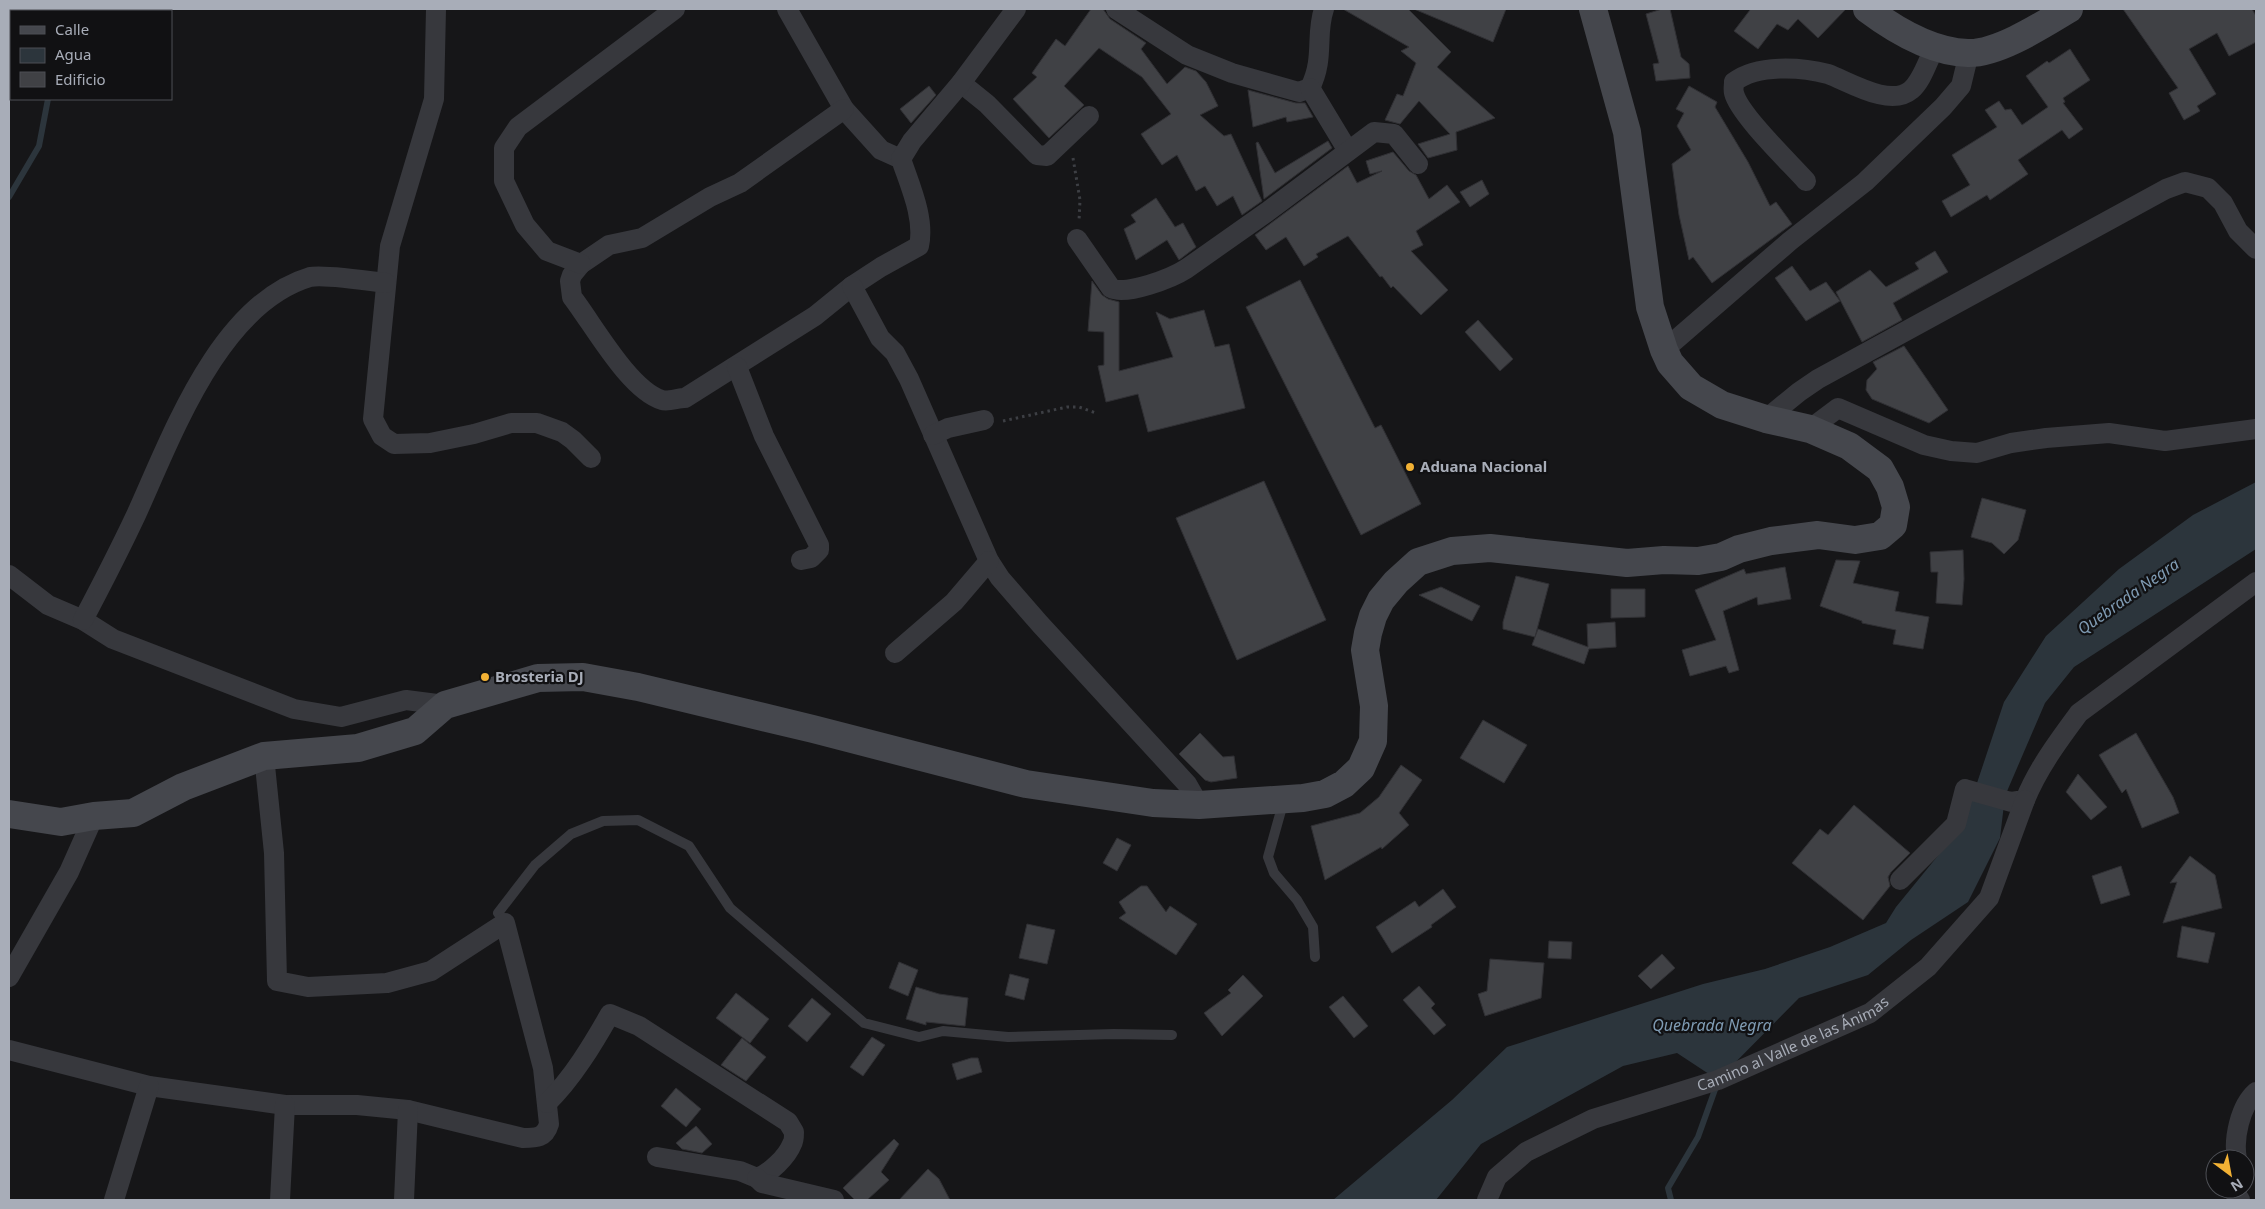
<svg xmlns="http://www.w3.org/2000/svg" width="2265" height="1209" viewBox="0 0 2265 1209" font-family="'Noto Sans',sans-serif">
  <style>
    .water { fill: #2c353c }
    .lines { fill: none; stroke-linecap: round; stroke-linejoin: round }
    .stream { stroke: #2c353c; stroke-width: 6 }
    .building { fill: #404145; stroke: #303034 }
    .path { stroke: #3d3f44; stroke-width: 3; stroke-dasharray: 2.5 4; stroke-linecap: butt }
    .lane { stroke: #37383d; stroke-width: 10 }
    .street { stroke: #37383d; stroke-width: 20 }
    .secondary { stroke: #45474d; stroke-width: 28 }
    .poi-dot { fill: #f2b134; stroke: #111113; stroke-width: 2 }
    .labels { text-anchor: middle; stroke-width: 4.5; stroke-linejoin: round; paint-order: stroke }
    .poi-label { font-size: 15px; font-weight: bold; fill: #a8adb8; stroke: #111113; text-anchor: start }
    .street-label { font-size: 15px; fill: #a8adb8; stroke: #111113 }
    .water-label { font-size: 16px; font-style: italic; fill: #7f9bb3; stroke: #111113 }
  </style>
  <rect width="100%" height="100%" fill="#161618"/>
  <path class="water" d="M2256,482V549L2074,667L2045,703L2005,796L2000,838L1968,902L1911,940L1868,975L1799,998L1718,1080L1677,1053L1623,1066L1481,1144L1436,1200H1333L1452,1100L1507,1047L1703,984L1765,969L1830,947L1886,923L1896,907L1963,825L2004,702L2046,636L2119,569L2193,515Z"/>
  <g class="lines">
    <g class="stream">
      <path d="M65,11L66,9"/>
      <path d="M9,197L39,146L48,99"/>
      <path d="M1671,1200L1668,1188L1698,1137L1717,1084"/>
    </g>
  </g>
  <g class="building">
    <path d="M1091,9H1103L1110,19L1146,43L1141,49L1167,84L1185,67L1196,71L1206,82L1218,106L1200,115L1224,136L1231,134L1262,201L1242,215L1233,196L1217,206L1205,186L1196,191L1177,155L1162,165L1141,134L1171,114L1142,77L1099,48L1064,86L1084,105L1049,138L1013,99L1037,77L1032,73L1056,39L1065,46Z"/>
    <path d="M1343,9H1408L1451,52L1437,67L1495,118L1456,132L1457,150L1428,158L1418,144L1450,134L1419,101L1400,124L1385,120L1397,94L1403,96L1416,63L1401,51L1409,47Z"/>
    <path d="M1414,9H1506L1493,42Z"/>
    <path d="M1662,9H1670L1681,57L1689,64L1690,78L1656,81L1653,64L1659,63L1646,14Z"/>
    <path d="M1748,9H1846L1818,38L1798,19L1788,30L1777,24L1758,49L1734,31L1750,10Z"/>
    <path d="M2123,9H2252L2256,16V42L2229,56L2217,33L2189,49L2216,94L2197,106L2200,111L2184,120L2169,93L2178,88Z"/>
    <path d="M2070,49L2090,80L2063,98L2065,102L2063,103L2083,129L2069,139L2062,130L2018,160L2028,174L1990,200L1987,195L1951,217L1942,201L1970,185L1952,155L1997,127L1985,110L1999,101L2005,110L2011,109L2022,125L2048,107L2026,76L2047,61L2049,63Z"/>
    <path d="M929,86L936,95L911,123L900,109Z"/>
    <path d="M1689,86L1717,102L1715,107L1748,162L1770,206L1776,202L1792,224L1712,283L1693,257L1689,260L1679,215L1672,164L1691,150L1677,126L1684,113L1676,109Z"/>
    <path d="M1248,90L1296,103H1305L1313,117L1287,122L1286,117L1253,127Z"/>
    <path d="M1328,141L1332,148L1264,199L1256,143L1258,142L1275,173Z"/>
    <path d="M1393,152L1409,171L1416,175L1429,199L1447,185L1460,202L1416,231L1423,245L1411,251L1448,290L1421,315L1393,286L1391,288L1382,276L1380,277L1348,236L1316,254L1318,257L1304,266L1286,237L1266,250L1255,235L1348,166L1357,183L1382,171L1370,174L1366,161Z"/>
    <path d="M1482,180L1489,194L1470,207L1460,192Z"/>
    <path d="M1156,198L1175,227L1183,223L1196,247L1179,260L1167,240L1136,260L1124,229L1136,222L1131,215Z"/>
    <path d="M1935,251L1948,272L1893,303L1902,320L1862,342L1836,292L1870,270L1886,287L1919,269L1915,263Z"/>
    <path d="M1792,266L1810,291L1826,282L1840,301L1806,321L1775,278Z"/>
    <path d="M1300,280L1375,428L1381,425L1421,504L1361,535L1246,307Z"/>
    <path d="M1092,281L1102,295L1108,299L1119,302V371L1173,357L1156,312L1170,319L1204,310L1215,347L1229,344L1245,408L1148,432L1138,394L1106,402L1098,366L1104,365V332L1088,331Z"/>
    <path d="M1478,320L1513,359L1500,371L1465,332Z"/>
    <path d="M1904,346L1948,410L1929,423L1872,399L1866,390L1867,380L1877,369L1873,362Z"/>
    <path d="M1264,481L1326,620L1237,660L1176,518Z"/>
    <path d="M1982,498L2026,510L2018,540L2004,554L1992,543L1971,537Z"/>
    <path d="M1963,550L1964,579L1962,605L1936,603L1938,572H1931L1930,552Z"/>
    <path d="M1836,560L1860,561L1853,583L1899,592L1895,611L1929,617L1923,649L1893,644L1896,630L1862,623V621L1820,606Z"/>
    <path d="M1785,567L1791,599L1758,605L1757,597L1723,611L1739,670L1729,673L1726,666L1690,676L1682,650L1716,640L1695,590L1744,569L1746,574Z"/>
    <path d="M1516,576L1549,584L1535,637L1503,629V622Z"/>
    <path d="M1441,587L1480,606L1472,621L1419,595Z"/>
    <path d="M1611,589H1645V617L1611,618Z"/>
    <path d="M1615,622L1616,647L1589,649L1584,664L1532,645L1538,629L1588,647L1587,624Z"/>
    <path d="M1483,720L1527,745L1504,783L1460,758Z"/>
    <path d="M1200,733L1223,757L1234,756L1237,778L1211,782L1205,780L1179,754Z"/>
    <path d="M2136,733L2173,797L2179,813L2142,828L2126,789L2122,793L2099,755Z"/>
    <path d="M1401,765L1422,780L1399,813L1409,825L1382,849L1381,847L1325,880L1311,826L1360,813L1379,797Z"/>
    <path d="M2078,774L2107,807L2091,820L2066,792Z"/>
    <path d="M1854,805L1910,853L1891,872L1888,877L1890,886L1863,920L1792,863L1820,829L1828,835Z"/>
    <path d="M1117,838L1131,845L1117,871L1103,863Z"/>
    <path d="M2190,856L2215,875L2222,908L2163,923L2177,882L2170,883Z"/>
    <path d="M2121,866L2130,895L2101,904L2092,876Z"/>
    <path d="M1141,886H1147L1166,912L1170,906L1197,924L1176,955L1119,918L1126,913L1119,902Z"/>
    <path d="M1443,889L1456,907L1431,925L1432,927L1392,953L1376,927L1415,901L1419,907Z"/>
    <path d="M1027,924L1055,930L1047,964L1019,958Z"/>
    <path d="M2182,926L2215,933L2208,963L2177,957Z"/>
    <path d="M1549,941L1572,942L1571,959L1548,958Z"/>
    <path d="M1662,954L1675,968L1651,989L1638,976Z"/>
    <path d="M1490,959L1544,963L1541,998L1485,1016L1478,994L1487,991Z"/>
    <path d="M899,962L918,970L908,996L889,988Z"/>
    <path d="M1010,974L1029,979L1024,1000L1005,995Z"/>
    <path d="M1243,975L1263,996L1222,1036L1204,1013L1231,993L1228,990Z"/>
    <path d="M1419,986L1435,1004L1431,1008L1446,1025L1434,1035L1403,1000Z"/>
    <path d="M916,987L939,994L968,998L965,1026L926,1022V1025L906,1019Z"/>
    <path d="M736,993L769,1019L750,1043L716,1018Z"/>
    <path d="M1343,996L1368,1026L1354,1038L1329,1007Z"/>
    <path d="M812,998L831,1014L807,1042L788,1026Z"/>
    <path d="M872,1037L885,1045L863,1076L850,1067Z"/>
    <path d="M742,1038L766,1057L746,1081L721,1065Z"/>
    <path d="M971,1058H978L982,1072L957,1080L952,1064Z"/>
    <path d="M676,1088L701,1109L686,1127L661,1106Z"/>
    <path d="M696,1126L712,1144L702,1153L682,1149L676,1143Z"/>
    <path d="M894,1139L899,1144L881,1172L889,1180L867,1200H855L843,1188Z"/>
    <path d="M928,1169L939,1179L950,1200H899Z"/>
  </g>
  <g class="lines">
    <g class="path">
      <path d="M1073,158L1080,200L1079,221"/>
      <path d="M1003,421L1067,407H1079L1096,413"/>
    </g>
    <g class="lane">
      <path d="M1284,800L1268,857L1274,873L1297,900L1313,927L1315,957"/>
      <path d="M505,923L498,913L535,865L571,834L603,821L638,820L689,846L730,908L864,1023L919,1037L943,1031L1008,1037L1114,1034L1172,1035"/>
    </g>
    <g class="street">
      <path d="M436,9L434,99L390,246L373,419L382,436L394,444L430,443L474,434L511,423H537L562,432L573,440L591,458"/>
      <path d="M787,9L844,109L881,150L901,159"/>
      <path d="M1116,9L1187,55L1232,73L1299,92L1310,88C1325,58 1315,35 1324,9"/>
      <path d="M961,83L987,104L1037,155L1047,156L1089,116"/>
      <path d="M1310,88L1348,151"/>
      <path d="M844,109L740,183L710,197L642,238L609,245L581,264L572,275L570,281L572,297C593,324 629,390 662,400C668,402 678,398 685,398L815,316L852,286L881,267L919,246C925,218 910,186 901,159L912,141L961,83L1016,9"/>
      <path d="M1806,181C1789,162 1739,114 1734,93C1733,90 1734,85 1734,82C1757,64 1801,67 1828,74C1848,81 1890,108 1911,90C1922,81 1928,60 1935,47"/>
      <path d="M1077,239L1111,288C1126,296 1172,278 1186,269L1267,212L1374,132L1394,134L1418,164"/>
      <path d="M581,264L547,251L525,225L504,181V148L518,127L675,9"/>
      <path d="M852,286L880,338L895,353L909,379L989,561L1000,578L1040,624L1187,784L1199,805"/>
      <path d="M1664,350L1790,241L1865,182L1943,107L1961,86L1969,53"/>
      <path d="M737,367L764,436L819,545V550L811,558L801,560"/>
      <path d="M1766,419L1799,392L1818,379L2166,189L2185,182L2208,188L2223,203L2238,231L2256,249"/>
      <path d="M1810,429L1838,408L1924,445L1951,451L1977,453L2011,443L2046,438L2109,433L2165,441L2256,429"/>
      <path d="M933,435L948,428L984,420"/>
      <path d="M9,575L48,605L83,620L113,639L294,709L341,717L406,700L445,705"/>
      <path d="M83,620C101,586 119,551 136,515C172,436 219,304 310,277C322,274 371,281 386,283"/>
      <path d="M895,653L954,602L989,561"/>
      <path d="M1900,880L1956,824L1965,789L2011,802L2025,800C2038,768 2059,740 2079,713L2256,582"/>
      <path d="M9,977L69,872L94,816"/>
      <path d="M9,1050L149,1086L285,1105H357L408,1110L523,1138C536,1138 545,1138 549,1124L543,1068L505,923L431,971L387,983L308,987L277,981L274,853L264,756"/>
      <path d="M547,1103C572,1079 593,1044 610,1014L639,1026L788,1122L794,1132C794,1135 794,1141 792,1144C787,1157 770,1173 757,1178L740,1171L657,1157"/>
      <path d="M2237,1159C2233,1139 2240,1106 2256,1092"/>
      <path d="M757,1178L762,1183L834,1200"/>
      <path d="M2232,1189L2240,1200"/>
      <path d="M114,1200L149,1086"/>
      <path d="M280,1200L285,1105"/>
      <path d="M404,1200L408,1110"/>
      <path id="s1" d="M1487,1200L1497,1177L1526,1152L1593,1119L1718,1080L1870,1013L1928,967L1989,898L2025,800"/>
    </g>
    <g class="secondary">
      <path d="M1867,9C1895,30 1931,52 1968,53C1998,54 2044,24 2069,9"/>
      <path d="M9,814L61,822L94,816L133,813L183,787L264,756L358,748L415,731L445,705L538,678L583,677L638,687L813,729L1026,784L1153,803L1199,805L1303,798L1325,794L1344,784L1361,768L1373,741L1374,706L1365,650L1368,633L1373,616L1381,600L1396,582L1418,562L1452,551L1490,548L1627,563L1664,560L1698,561L1721,557L1739,549L1771,541L1818,535L1855,540L1880,536L1893,525L1896,507L1890,487L1880,469L1849,446L1810,429L1766,419L1722,405L1691,387L1670,363L1664,350L1650,307L1627,132L1593,9"/>
    </g>
  </g>
  <g class="poi-dot">
    <circle cx="1410" cy="467" r="5"/>
    <circle cx="485" cy="677" r="5"/>
  </g>
  <g class="labels">
    <g class="poi-label">
      <text x="1420" y="472">Aduana Nacional</text>
      <text x="495" y="682">Brosteria DJ</text>
    </g>
    <g class="street-label">
      <text dy="5" stroke="none"><textPath href="#s1" startOffset="352">Camino al Valle de las Ánimas</textPath></text>
    </g>
    <g class="water-label">
      <text transform="translate(2128 596) rotate(-35)" y="6">Quebrada Negra</text>
      <text x="1712" y="1031">Quebrada Negra</text>
    </g>
  </g>
  <rect width="2265" height="1209" fill="none" stroke="#a8adb8" stroke-width="20"/>
  <rect x="10" y="10" width="162" height="90" fill="#111113" stroke="#4d4f55"/>
  <rect x="20" y="26" width="25" height="8" fill="#45474d" stroke="#4d4f55"/>
  <text x="55" y="35" font-size="15" fill="#a8adb8">Calle</text>
  <rect x="20" y="48" width="25" height="15" fill="#2c353c" stroke="#4d4f55"/>
  <text x="55" y="60" font-size="15" fill="#a8adb8">Agua</text>
  <rect x="20" y="72" width="25" height="15" fill="#404145" stroke="#4d4f55"/>
  <text x="55" y="85" font-size="15" fill="#a8adb8">Edificio</text>
  <g transform="translate(2230 1174) rotate(148)"><circle r="24" fill="#111113" stroke="#4d4f55"/>
  <path d="M0-4L9 19L0 12L-9 19Z" fill="#f2b134"/>
  <text y="-8" font-size="14" font-weight="bold" text-anchor="middle" fill="#a8adb8">N</text>
  </g>
</svg>
